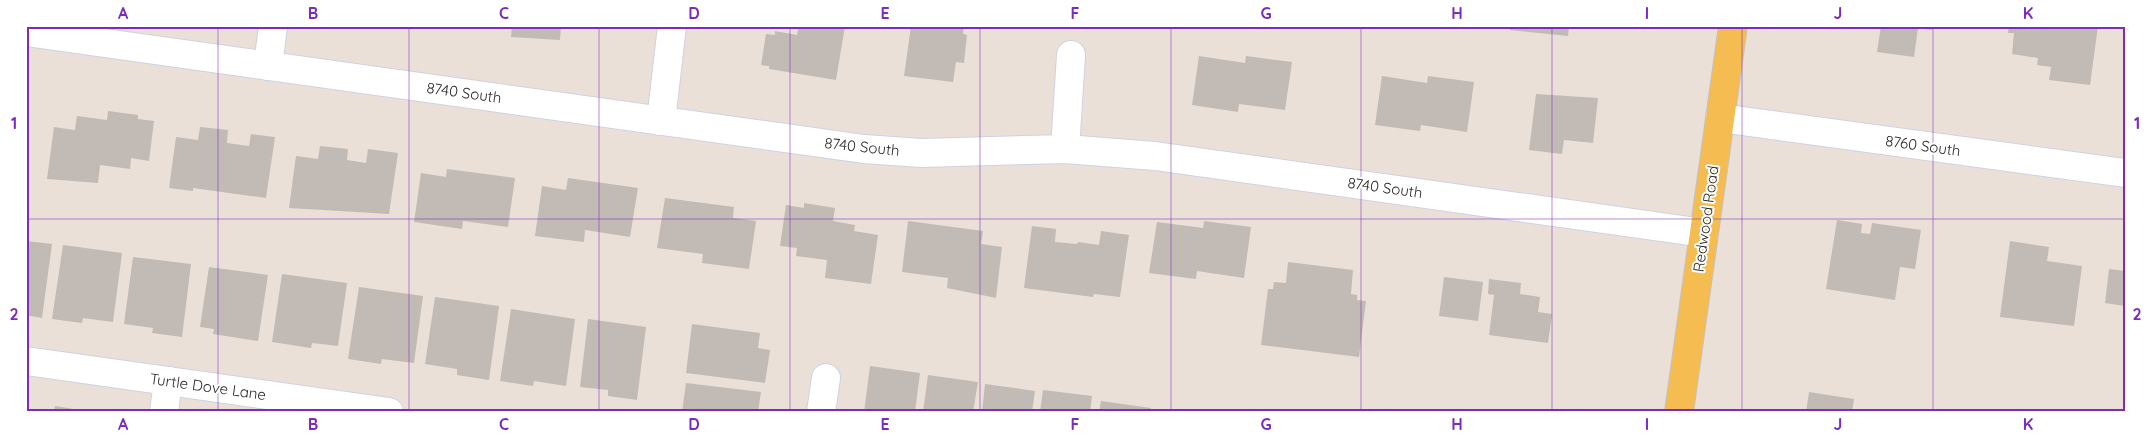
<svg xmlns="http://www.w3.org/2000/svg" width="2151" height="438" viewBox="0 0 2151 438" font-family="Quicksand,sans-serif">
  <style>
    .building { fill: #c2bab5 }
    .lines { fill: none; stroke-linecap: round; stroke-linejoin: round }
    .street-casing { stroke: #cdd3e1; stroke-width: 30 }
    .primary-casing { stroke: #c3c3c3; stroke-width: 30 }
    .street { stroke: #fff; stroke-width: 28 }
    .primary { stroke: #f5bc52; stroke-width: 28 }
    .grid { fill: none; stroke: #7b2cbf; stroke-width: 1; stroke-opacity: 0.55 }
    .labels { text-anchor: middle; stroke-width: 4; stroke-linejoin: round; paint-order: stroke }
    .street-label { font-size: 15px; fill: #272727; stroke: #fff }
    .neatline { fill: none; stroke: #7b2cbf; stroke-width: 2 }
    .grid-label { font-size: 16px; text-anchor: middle; font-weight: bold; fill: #7b2cbf }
  </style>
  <rect width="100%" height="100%" fill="#ebe0d7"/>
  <g class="building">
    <path d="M512,26H561L560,40L511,37Z"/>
    <path d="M799,26H845L836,80L769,69V66L761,65L766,34L775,35V31L797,35Z"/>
    <path d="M911,26H964L963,34L967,35L964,63L956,62L953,82L904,76Z"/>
    <path d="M1511,26H1569L1568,36L1510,30Z"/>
    <path d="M1881,26H1933L1932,30L1918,28L1914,57L1877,52Z"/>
    <path d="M2009,26H2098L2090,85L2049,80L2051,67L2037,65L2038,58L2012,54L2014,33H2008Z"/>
    <path d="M1199,56L1245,63L1246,56L1292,62L1285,110L1239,104L1238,112L1192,105Z"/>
    <path d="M1382,76L1427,83L1428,76L1474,82L1467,132L1421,125L1420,131L1375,125Z"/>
    <path d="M1536,94L1598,98L1593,143L1564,140L1562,154L1529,150Z"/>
    <path d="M108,111L138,115V119L154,121L149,161L131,158L130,169L100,165L98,183L47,179L54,127L75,130L77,116L107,120Z"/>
    <path d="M200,127L228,130L227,143L249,146L251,134L275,137L266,198L193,188V191L169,188L176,137L198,140Z"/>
    <path d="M320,146L348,149L347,160L366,163L368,149L398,153L389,214L289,208L296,156L318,159Z"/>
    <path d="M447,169L515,178L508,227L463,221L462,229L414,222L421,173L446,177Z"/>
    <path d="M568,178L638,188L630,237L585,230L584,242L535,236L542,186L566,190Z"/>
    <path d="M665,198L734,207L733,218L756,221L749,269L702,263L703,254L657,248Z"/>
    <path d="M804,203L835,208L833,221L855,225L854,231L878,235L871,284L825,278L827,260L796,256L797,248L780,246L786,205L804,208Z"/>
    <path d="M1837,220L1862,224L1861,233L1870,234L1872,223L1921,230L1915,269L1900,267L1895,300L1826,289Z"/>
    <path d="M908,221L983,231L981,244L1002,247L996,298L947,288L948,278L902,272Z"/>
    <path d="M1204,221L1251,227L1244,278L1197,271L1196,279L1149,273L1157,222L1203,228Z"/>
    <path d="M1032,226L1056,229L1055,242L1077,244L1078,242L1099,245L1101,231L1129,235L1120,297L1094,294L1093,297L1024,288Z"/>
    <path d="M26,241L52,244L42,318L26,315Z"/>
    <path d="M2010,241L2049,247L2047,261L2082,266L2074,326L2000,317Z"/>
    <path d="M63,245L122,253L113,322L83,318L82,323L52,319Z"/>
    <path d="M133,257L191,264L182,337L152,333L153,328L124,324Z"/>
    <path d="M1288,262L1353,270L1351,294L1357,295V300L1366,301L1359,357L1261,345L1268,289H1273L1274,282L1286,283Z"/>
    <path d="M209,267L268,275L258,341L213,334L214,329L200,327Z"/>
    <path d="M2109,269L2125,271V306L2105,303Z"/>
    <path d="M282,274L347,283L338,346L312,343L311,348L272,342Z"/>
    <path d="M1444,277L1483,282L1478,321L1439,316Z"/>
    <path d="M1489,279L1521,283L1520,294L1540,297L1538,312L1552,314L1548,343L1489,335L1494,295L1488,294Z"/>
    <path d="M359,287L423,296L414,363L382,359L381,364L348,359Z"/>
    <path d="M435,297L499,306L489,380L457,375V369L425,364Z"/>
    <path d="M511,309L575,319L566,386L534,381L533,386L500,381Z"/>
    <path d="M588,319L646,327L637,400L608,396V390L580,387Z"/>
    <path d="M692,324L760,333L758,348L770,350L765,383L686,373Z"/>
    <path d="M870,366L920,373L915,412H864Z"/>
    <path d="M928,375L978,382L973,412H923Z"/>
    <path d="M686,383L761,392L758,412H682Z"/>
    <path d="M985,384L1035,391L1032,412H982Z"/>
    <path d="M1043,390L1092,396L1090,412H1040Z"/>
    <path d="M1809,392L1854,399L1852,412H1806Z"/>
    <path d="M1101,401L1151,408L1150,412H1099Z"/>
    <path d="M55,406L86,411V412H54Z"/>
  </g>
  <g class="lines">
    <g class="street-casing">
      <g id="street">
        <path d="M26,32L864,149L921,153L1065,149L1155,156L1704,233"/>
        <path d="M268,66L273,26"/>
        <path d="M1720,118L2125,173"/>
        <path d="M661,121L672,26"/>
        <path d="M1065,149L1071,55"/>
        <path d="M26,361L389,412"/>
        <path d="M164,412L168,381"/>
        <path d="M821,412L826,378"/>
      </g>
    </g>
    <g class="primary-casing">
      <path id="primary" d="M1679,412L1733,26"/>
    </g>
    <use href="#street" class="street"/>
    <use href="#primary" class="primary"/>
  </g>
  <path class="grid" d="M218,26V412M409,26V412M599,26V412M790,26V412M980,26V412M1171,26V412M1361,26V412M1552,26V412M1742,26V412M1933,26V412M26,219H2125"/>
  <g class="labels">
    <g class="street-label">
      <text transform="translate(464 93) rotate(8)" y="5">8740 South</text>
      <text transform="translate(1923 146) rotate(8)" y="5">8760 South</text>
      <text transform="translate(862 147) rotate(6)" y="5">8740 South</text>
      <text transform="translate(1385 188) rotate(8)" y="5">8740 South</text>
      <text transform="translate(1706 219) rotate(-82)" y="5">Redwood Road</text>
      <text transform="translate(208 387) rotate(8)" y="5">Turtle Dove Lane</text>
    </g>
  </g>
  <rect width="2151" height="438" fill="none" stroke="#ffffff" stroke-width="55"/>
  <rect x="28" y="28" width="2096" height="382" class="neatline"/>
  <g class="grid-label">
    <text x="123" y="19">A</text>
    <text x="313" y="19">B</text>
    <text x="504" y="19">C</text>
    <text x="694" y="19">D</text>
    <text x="885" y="19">E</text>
    <text x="1075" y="19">F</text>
    <text x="1266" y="19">G</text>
    <text x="1457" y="19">H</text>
    <text x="1647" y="19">I</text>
    <text x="1838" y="19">J</text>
    <text x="2028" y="19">K</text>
    <text x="14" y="129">1</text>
    <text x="2137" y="129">1</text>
    <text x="14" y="320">2</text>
    <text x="2137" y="320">2</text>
    <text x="123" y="430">A</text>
    <text x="313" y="430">B</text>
    <text x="504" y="430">C</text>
    <text x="694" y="430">D</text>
    <text x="885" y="430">E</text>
    <text x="1075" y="430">F</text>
    <text x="1266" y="430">G</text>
    <text x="1457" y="430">H</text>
    <text x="1647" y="430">I</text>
    <text x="1838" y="430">J</text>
    <text x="2028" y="430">K</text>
  </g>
</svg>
